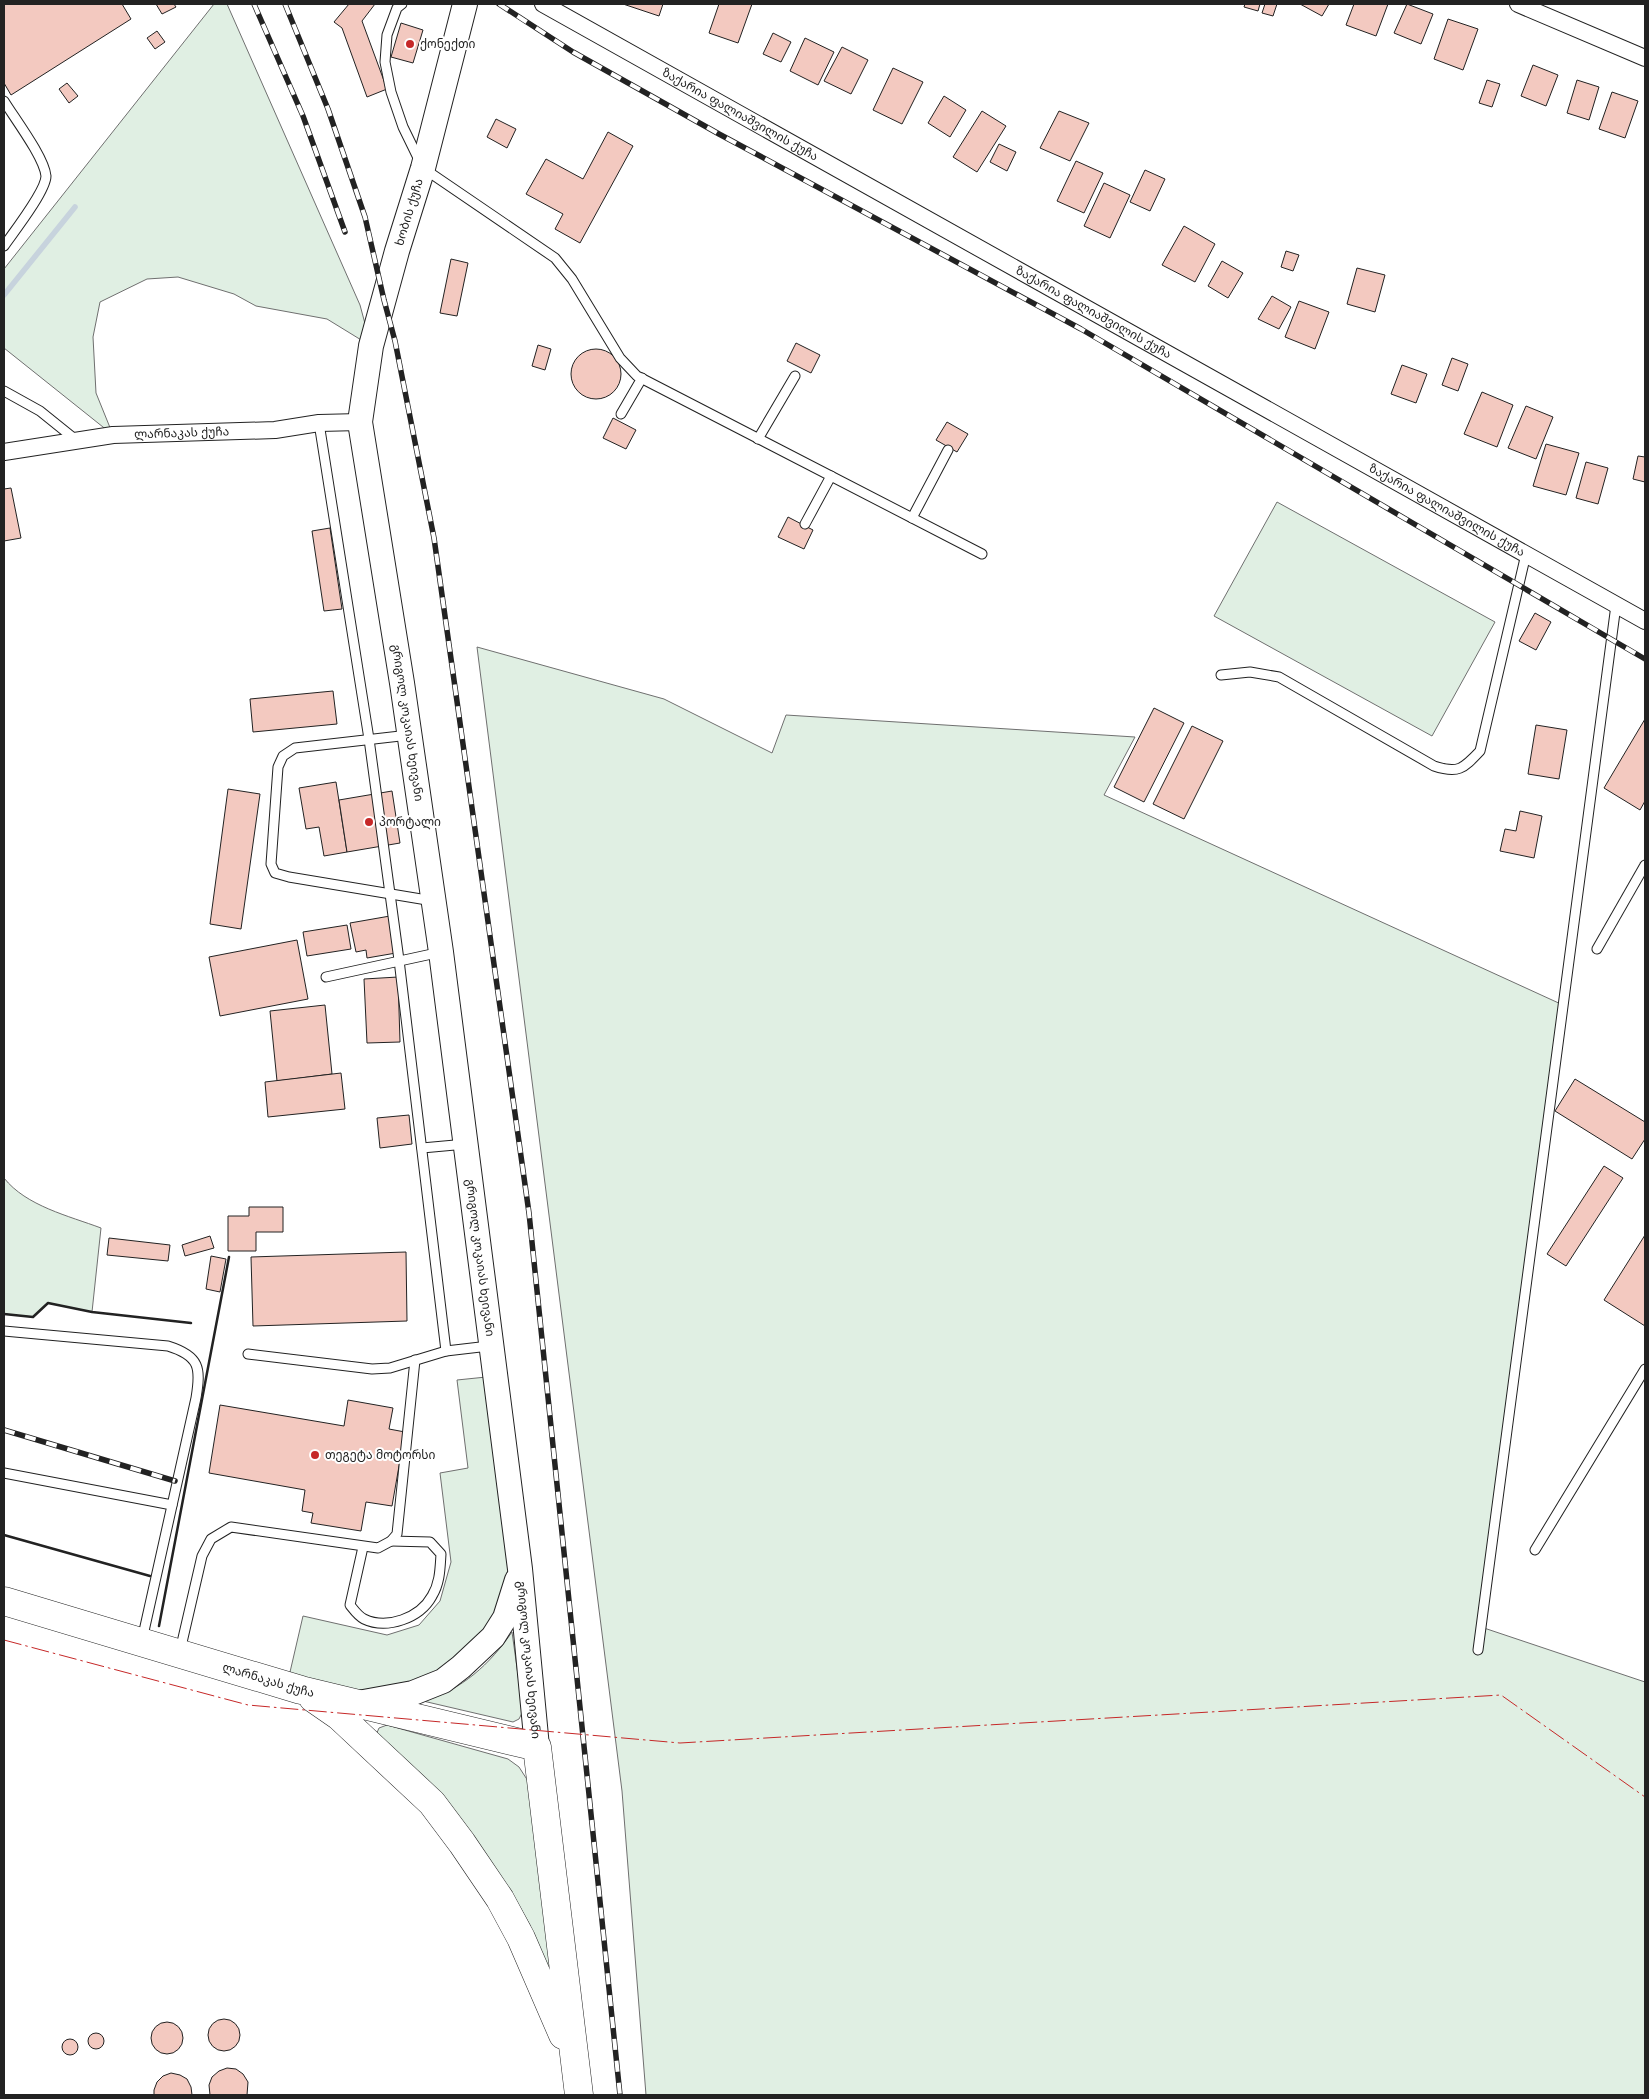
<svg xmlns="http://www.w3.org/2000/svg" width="1649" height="2099" viewBox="0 0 1649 2099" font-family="Quicksand,'Noto Sans Georgian',sans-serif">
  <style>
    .green { fill: #e0efe3; stroke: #6f6f6f }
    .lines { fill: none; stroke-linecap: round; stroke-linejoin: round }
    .stream { stroke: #c7d3dd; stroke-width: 5.5 }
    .building { fill: #f3c9c0; stroke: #222 }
    .lane-casing { stroke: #222; stroke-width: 11 }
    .street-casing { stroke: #222; stroke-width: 18 }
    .secondary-casing { stroke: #222; stroke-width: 26 }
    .highway-casing { stroke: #222; stroke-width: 29 }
    .lane { stroke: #fff; stroke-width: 9 }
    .street { stroke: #fff; stroke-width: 16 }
    .secondary { stroke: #fff; stroke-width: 24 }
    .highway { stroke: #fff; stroke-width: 28 }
    .rail-casing { stroke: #222; stroke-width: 5.5 }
    .rail { stroke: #fff; stroke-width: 4; stroke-dasharray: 11; stroke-linecap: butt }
    .wall { stroke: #222; stroke-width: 2.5 }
    .power { stroke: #c62828; stroke-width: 1; stroke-dasharray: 18 4 2.5 4; stroke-linecap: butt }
    .poi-dot { fill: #c62828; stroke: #fff; stroke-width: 2 }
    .labels { text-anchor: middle; stroke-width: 4; stroke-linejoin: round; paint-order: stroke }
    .poi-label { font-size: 12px; fill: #222; stroke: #fff; text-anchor: start }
    .street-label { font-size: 12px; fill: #222; stroke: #fff }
  </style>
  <rect width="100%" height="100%" fill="#fff"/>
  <g class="green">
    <path d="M214,4H227L360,305L371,346L327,319L256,306L234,294L178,277L147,279L100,302L93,337L96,393L113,435L4,348V269Z"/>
    <path d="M1277,502L1495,622L1432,736L1214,616Z"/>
    <path d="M477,647L664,699L772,753L786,715L1135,737L1104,795L1563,1005L1481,1627L1645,1682V2095H646L622,1791Z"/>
    <path d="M4,1178C26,1206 69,1216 101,1228L92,1312L48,1303L33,1317L4,1314Z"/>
    <path d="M496,1376L520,1569L505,1618L461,1667L357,1704L287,1685L303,1616L387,1635L419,1625L440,1601L451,1562L440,1473L468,1468L457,1380Z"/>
    <path d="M512,1632L523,1711L519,1719L513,1722L423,1701C462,1690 490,1664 512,1632Z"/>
    <path d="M387,1725L508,1759L519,1767L528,1781L552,1966L544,1968L540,1962L530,1925L512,1893L376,1735L379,1728Z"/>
  </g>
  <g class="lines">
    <path class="stream" d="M4,295L75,207"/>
  </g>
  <g class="building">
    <path d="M4,4H122L131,19L11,95L4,83Z"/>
    <path d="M156,4H174L176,7L162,14Z"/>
    <path d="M349,4H375L362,21L387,89L367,97L342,28L334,22Z"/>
    <path d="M623,4H663L659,16Z"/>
    <path d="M719,4H752L738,43L709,33Z"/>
    <path d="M1245,4H1260L1258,11L1244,7Z"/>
    <path d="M1265,4H1277L1273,16L1262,13Z"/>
    <path d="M1300,4H1329L1322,16Z"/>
    <path d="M1354,4H1388L1376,36L1346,25Z"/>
    <path d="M1407,4L1433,14L1421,44L1394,33Z"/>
    <path d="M1448,19L1478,29L1463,70L1434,59Z"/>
    <path d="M401,23L423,30L413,63L391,57Z"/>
    <path d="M157,31L165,42L155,49L147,38Z"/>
    <path d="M773,33L791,42L781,62L763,54Z"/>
    <path d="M805,38L834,52L818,85L790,71Z"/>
    <path d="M842,47L868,60L851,94L824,81Z"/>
    <path d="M1533,65L1558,75L1546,106L1521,96Z"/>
    <path d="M893,68L923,82L902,124L873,110Z"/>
    <path d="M1487,80L1500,84L1492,107L1479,103Z"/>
    <path d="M1577,80L1599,87L1589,120L1567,113Z"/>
    <path d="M67,83L78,96L69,103L59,89Z"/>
    <path d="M1612,92L1638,101L1625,138L1599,129Z"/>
    <path d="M944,96L966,110L950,137L928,123Z"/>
    <path d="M982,111L1006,126L977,172L953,157Z"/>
    <path d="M1059,111L1089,123L1070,161L1040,148Z"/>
    <path d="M496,119L516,129L507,148L487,137Z"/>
    <path d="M608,132L633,146L580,243L555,229L563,214L526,194L546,159L583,179Z"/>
    <path d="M999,144L1016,152L1007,171L990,162Z"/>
    <path d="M1076,161L1103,173L1084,213L1057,201Z"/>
    <path d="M1145,170L1165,179L1150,211L1130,202Z"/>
    <path d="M1104,183L1130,195L1110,238L1084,226Z"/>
    <path d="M1184,226L1215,244L1195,282L1162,265Z"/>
    <path d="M1286,251L1299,255L1293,271L1281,267Z"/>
    <path d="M451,259L468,263L457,316L440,313Z"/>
    <path d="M1222,261L1243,273L1228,298L1208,286Z"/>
    <path d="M1357,268L1385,275L1375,312L1347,304Z"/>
    <path d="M1272,296L1291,307L1279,329L1258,319Z"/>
    <path d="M1299,301L1329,312L1315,349L1285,337Z"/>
    <path d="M796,343L820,355L811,373L787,361Z"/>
    <path d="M538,345L551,349L545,370L532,366Z"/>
    <circle cx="596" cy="374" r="25"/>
    <path d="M1452,358L1468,364L1458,391L1442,385Z"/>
    <path d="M1402,365L1427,374L1416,403L1391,394Z"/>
    <path d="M1482,392L1513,405L1497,447L1464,434Z"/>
    <path d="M1526,406L1553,417L1536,459L1508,448Z"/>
    <path d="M613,418L636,430L626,449L603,438Z"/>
    <path d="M947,422L968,434L957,452L936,440Z"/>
    <path d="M1546,444L1579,453L1566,495L1533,486Z"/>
    <path d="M1638,456L1645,457V482L1633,479Z"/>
    <path d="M1586,462L1608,468L1598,504L1576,498Z"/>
    <path d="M11,488L21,538L4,541V489Z"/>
    <path d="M788,517L813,530L804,549L778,537Z"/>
    <path d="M330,528L342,609L324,611L312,531Z"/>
    <path d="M1535,613L1551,622L1536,650L1519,641Z"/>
    <path d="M333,691L337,724L253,732L250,699Z"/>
    <path d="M1154,708L1184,723L1144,802L1114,787Z"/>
    <path d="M1645,719V801L1640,810L1604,788Z"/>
    <path d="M1536,725L1567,730L1559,779L1528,774Z"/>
    <path d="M1192,726L1223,741L1184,819L1153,804Z"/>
    <path d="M336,782L347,852L324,856L319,827L306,829L299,788Z"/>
    <path d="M228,789L260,794L241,929L210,924Z"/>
    <path d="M392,791L400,843L347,852L339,800Z"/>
    <path d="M1520,811L1542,816L1534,858L1500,851L1505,829L1516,831Z"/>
    <path d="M390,916L396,953L367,958L366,950L356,952L350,923Z"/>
    <path d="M347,925L351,949L307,956L303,932Z"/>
    <path d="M297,940L308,999L220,1016L209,957Z"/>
    <path d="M398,977L400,1042L367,1043L364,979Z"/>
    <path d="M325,1005L332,1074L277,1081L270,1011Z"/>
    <path d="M341,1073L345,1109L268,1117L265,1082Z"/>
    <path d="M1575,1079L1645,1122V1139L1632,1159L1555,1111Z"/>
    <path d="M409,1115L412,1144L380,1148L377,1118Z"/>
    <path d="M1604,1166L1623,1178L1566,1266L1547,1254Z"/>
    <path d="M249,1207H283V1232H256V1251H228V1216H249Z"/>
    <path d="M1645,1235V1326L1604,1300Z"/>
    <path d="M210,1236L214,1248L185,1256L182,1245Z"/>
    <path d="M109,1238L170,1245L168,1261L107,1255Z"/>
    <path d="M406,1252L407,1321L253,1326L251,1257Z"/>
    <path d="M211,1256L226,1259L220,1292L206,1289Z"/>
    <path d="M348,1400L393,1408L389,1429L405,1432L392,1506L366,1502L361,1531L311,1523L313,1513L302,1511L305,1490L209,1473L220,1405L344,1426Z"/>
    <circle cx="224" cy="2035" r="16"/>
    <circle cx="167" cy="2038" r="16"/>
    <circle cx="96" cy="2041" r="8"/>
    <circle cx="70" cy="2047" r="8"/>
    <path d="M227,2068L236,2069L243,2074L248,2082L247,2095H210L209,2085L212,2077L219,2071Z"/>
    <path d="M171,2073L180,2075L187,2079L191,2087L192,2095H154V2090L157,2082L163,2076Z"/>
  </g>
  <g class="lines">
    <g class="lane-casing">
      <g id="lane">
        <path d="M402,4L397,8L387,35L385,62L391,92L403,127L423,168L555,258L572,279L620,358L637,376L982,554"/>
        <path d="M4,101C15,119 44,157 46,176C46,191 13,233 4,246"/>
        <path d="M4,391L40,411L76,440"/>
        <path d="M621,414L642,378"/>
        <path d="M319,423L369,739L399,960L446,1351"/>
        <path d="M758,439L795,376"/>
        <path d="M912,518L948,450"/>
        <path d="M805,524L831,476"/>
        <path d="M1221,675L1250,672L1279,677L1434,766C1458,774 1463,769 1480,751L1526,554"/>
        <path d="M409,735L295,748L283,756L278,767L271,864L275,873L289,877L433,901"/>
        <path d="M1597,949L1645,865"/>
        <path d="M326,977L441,952"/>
        <path d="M422,1148L466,1144"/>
        <path d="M4,1331L168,1346C200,1356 201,1368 196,1398L142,1640"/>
        <path d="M248,1354L372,1369L390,1368L446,1351L489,1346"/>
        <path d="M4,1473L172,1505"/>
        <path d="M363,1547L350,1605C354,1610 358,1616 364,1619C387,1630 420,1618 432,1596C440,1583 440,1569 441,1554L430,1542L391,1541"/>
        <path d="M1535,1550L1645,1369"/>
        <path d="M1478,1650L1616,605"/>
        <path d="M180,1651L202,1556L211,1539L231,1527L378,1548L391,1541L397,1534L415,1360"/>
      </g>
    </g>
    <g class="street-casing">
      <g id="street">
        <path id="s1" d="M543,4L1645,621"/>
        <path d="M1518,4L1645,58"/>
        <path id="s2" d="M4,452L113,435L275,430L319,423L360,422"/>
      </g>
    </g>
    <g class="secondary-casing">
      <g id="secondary">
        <path id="s3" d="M465,4L423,168L397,251L371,346L360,422L402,683L441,952L520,1569L537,1747"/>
        <path d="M358,1703L413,1693L443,1681L461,1667L493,1637L505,1618L517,1580"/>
      </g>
    </g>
    <g class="highway-casing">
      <g id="highway">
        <path id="s4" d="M4,1601L301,1690L537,1747L579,2095"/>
        <path d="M313,1698L339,1716L432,1803L462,1843L500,1899L521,1938L563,2035"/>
      </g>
    </g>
    <use href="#lane" class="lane"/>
    <use href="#street" class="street"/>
    <use href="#secondary" class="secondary"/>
    <use href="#highway" class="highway"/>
    <g class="rail-casing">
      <g id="rail">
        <path d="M254,4L303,116L345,232"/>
        <path d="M285,4L328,109L365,217L384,300L395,341L434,538L529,1213L620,2095"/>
        <path d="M499,4L573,52L719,134L1081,329L1645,659"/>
        <path d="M4,1430L175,1481"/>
      </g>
    </g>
    <use href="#rail" class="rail"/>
    <g class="wall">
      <path d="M4,1314L33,1317L48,1303L92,1312L191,1323"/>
      <path d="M4,1535L150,1576"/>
      <path d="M159,1626L229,1257"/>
    </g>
    <path class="power" d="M4,1640L248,1705L680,1743L1501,1695L1645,1797"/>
  </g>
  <g class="poi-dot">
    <circle cx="410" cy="44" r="5"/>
    <circle cx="369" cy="822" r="5"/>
    <circle cx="315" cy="1455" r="5"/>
  </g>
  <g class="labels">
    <g class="poi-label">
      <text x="420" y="48">ქონექთი</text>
      <text x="379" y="826">პორტალი</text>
      <text x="325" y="1459">თეგეტა მოტორსი</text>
    </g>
    <g class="street-label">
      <text dy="4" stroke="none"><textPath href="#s1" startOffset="226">ზაქარია ფალიაშვილის ქუჩა</textPath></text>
      <text transform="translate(409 212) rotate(-73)" y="4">ხობის ქუჩა</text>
      <text dy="4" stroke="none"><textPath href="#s1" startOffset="631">ზაქარია ფალიაშვილის ქუჩა</textPath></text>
      <text dy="4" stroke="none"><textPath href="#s2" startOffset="179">ლარნაკას ქუჩა</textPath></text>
      <text dy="4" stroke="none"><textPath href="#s1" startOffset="1036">ზაქარია ფალიაშვილის ქუჩა</textPath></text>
      <text dy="4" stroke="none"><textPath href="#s3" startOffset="736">გრიგოლ კოკაიას ხეივანი</textPath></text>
      <text dy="4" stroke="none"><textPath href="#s3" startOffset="1276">გრიგოლ კოკაიას ხეივანი</textPath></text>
      <text dy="4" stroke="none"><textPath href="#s3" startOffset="1681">გრიგოლ კოკაიას ხეივანი</textPath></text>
      <text dy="4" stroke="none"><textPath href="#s4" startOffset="276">ლარნაკას ქუჩა</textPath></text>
    </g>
  </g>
  <rect width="1649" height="2099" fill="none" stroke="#222222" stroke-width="10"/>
</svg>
